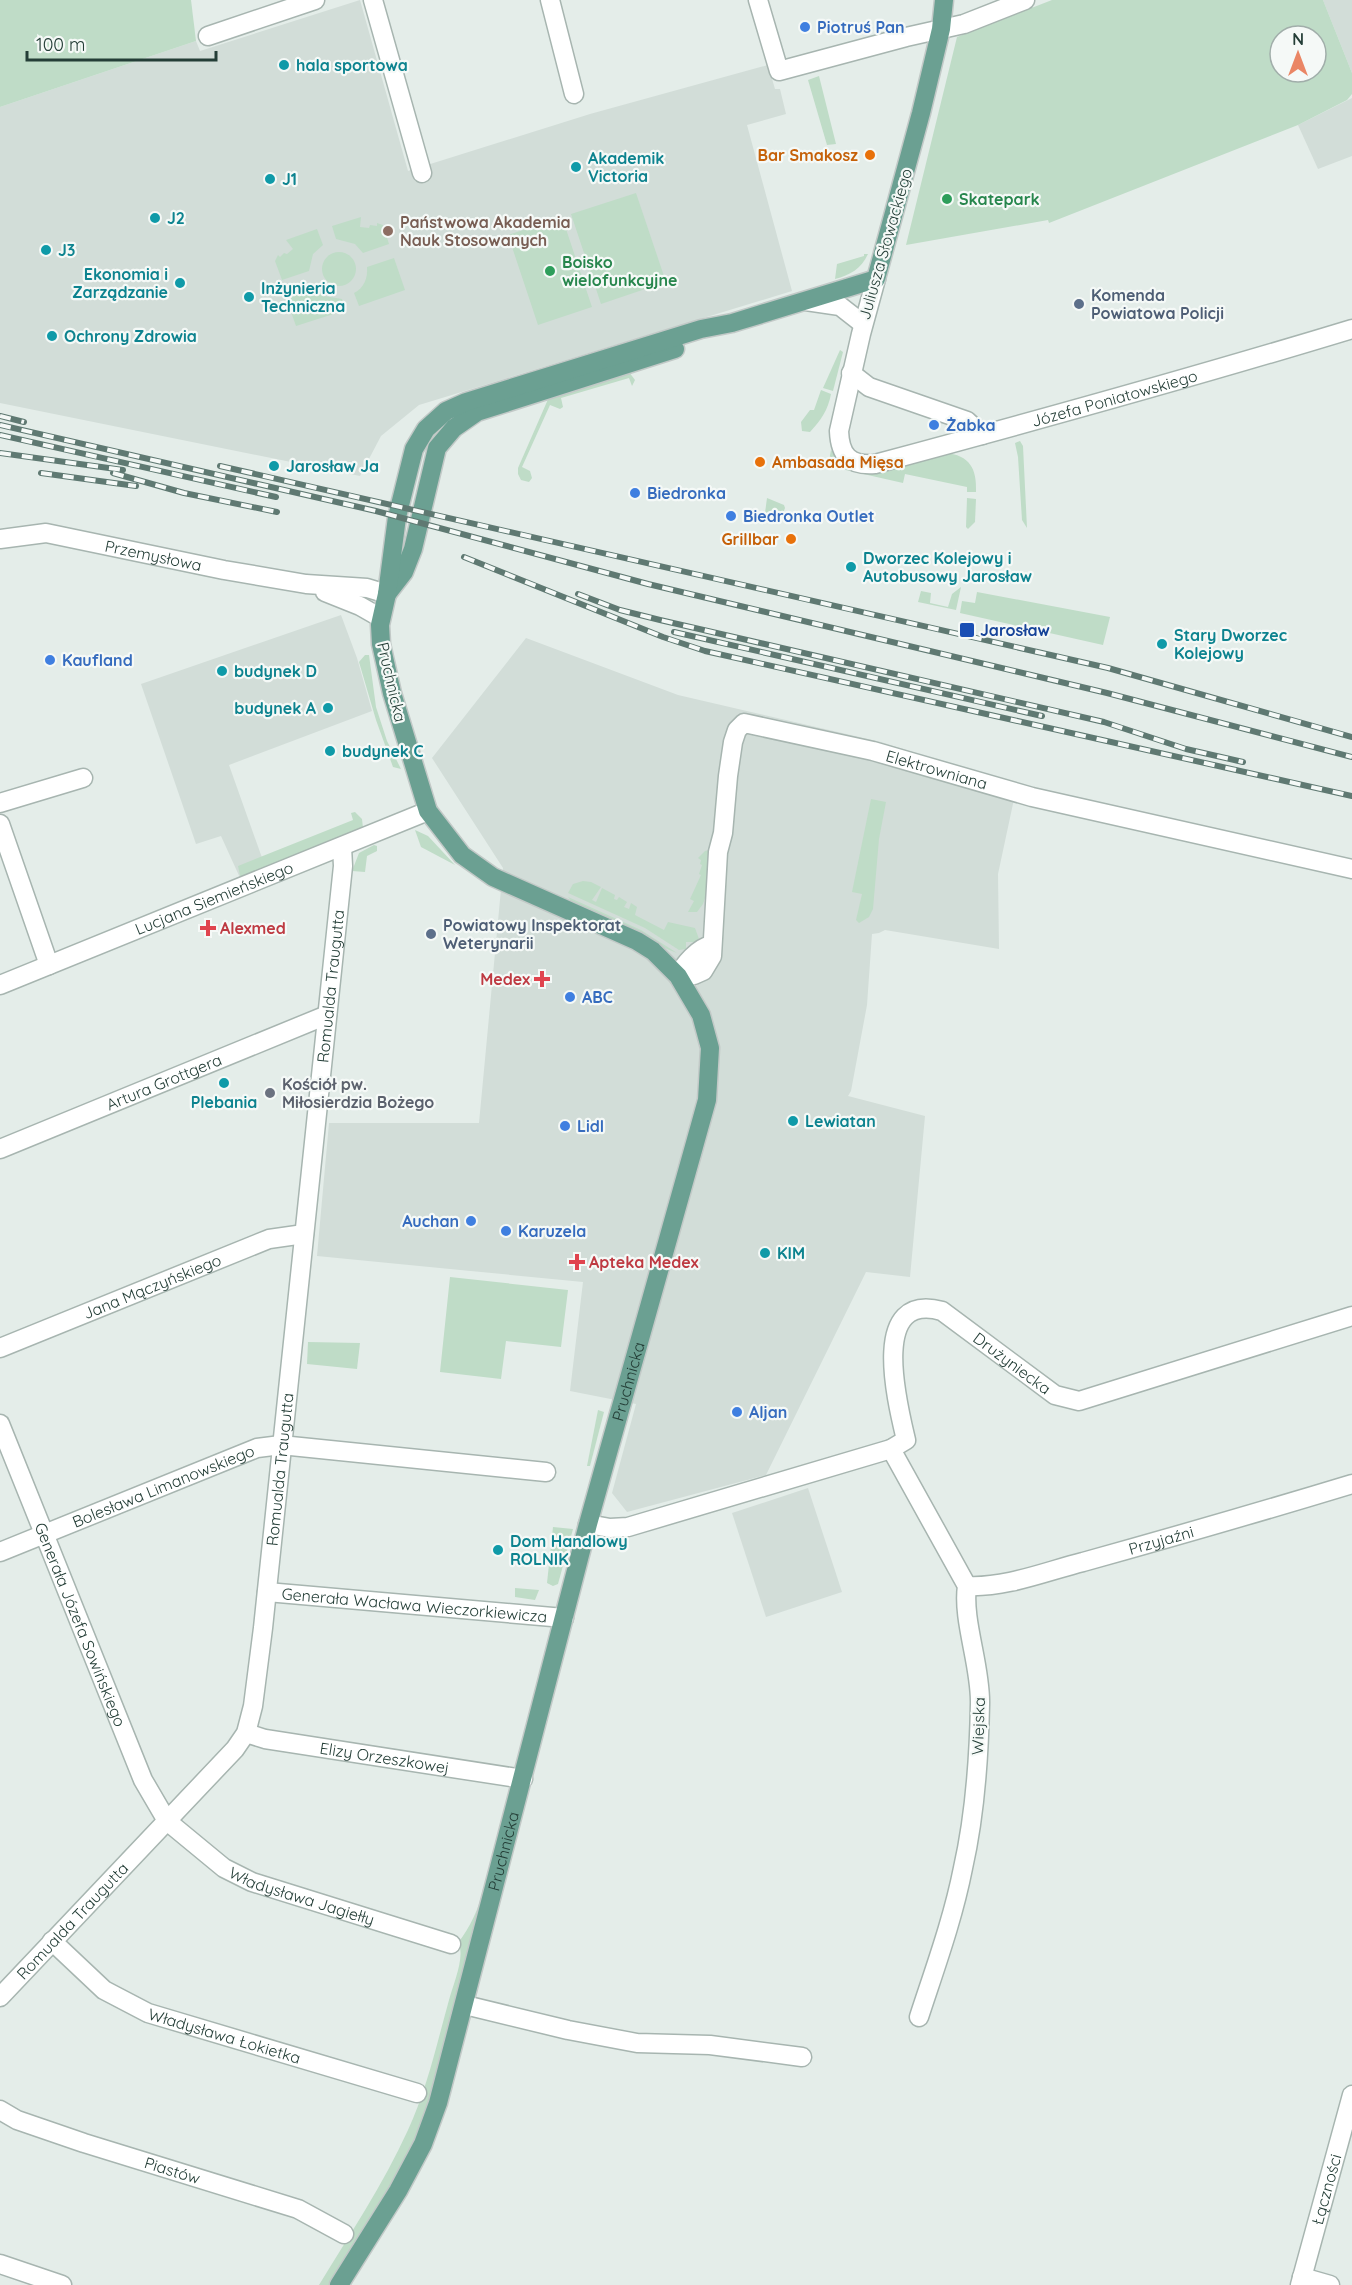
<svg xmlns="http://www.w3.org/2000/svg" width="1352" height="2285" viewBox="0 0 1352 2285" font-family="Quicksand,sans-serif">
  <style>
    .built { fill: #d2ddd8 }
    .green { fill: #bfdcc7; fill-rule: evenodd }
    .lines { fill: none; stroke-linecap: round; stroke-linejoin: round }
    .minor-casing { stroke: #a7b5b0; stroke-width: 21 }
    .major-casing { stroke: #c2c9c7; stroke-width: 21 }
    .minor { stroke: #fff; stroke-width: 18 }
    .major { stroke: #6ba092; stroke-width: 18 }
    .rail-casing { stroke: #5f7972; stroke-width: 6 }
    .rail { stroke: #f5f9f7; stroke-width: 4; stroke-dasharray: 11; stroke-linecap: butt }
    .shop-dot { fill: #3f7fe0; stroke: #f5f9f7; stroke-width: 2 }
    .culture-dot { fill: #0f9aa8; stroke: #f5f9f7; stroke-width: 2 }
    .food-dot { fill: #e8710a; stroke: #f5f9f7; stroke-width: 2 }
    .leisure-dot { fill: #2e9e5b; stroke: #f5f9f7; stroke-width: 2 }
    .education-dot { fill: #8d6e63; stroke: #f5f9f7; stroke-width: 2 }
    .service-dot { fill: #5c6f8a; stroke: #f5f9f7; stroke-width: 2 }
    .transit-dot { fill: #1a4fb4; stroke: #f5f9f7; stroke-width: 2 }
    .health-dot { fill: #e0444e; stroke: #f5f9f7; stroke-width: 2 }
    .worship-dot { fill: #6b7280; stroke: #f5f9f7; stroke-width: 2 }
    .labels { text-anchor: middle; stroke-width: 4.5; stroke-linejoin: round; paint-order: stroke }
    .shop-label { font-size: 16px; font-weight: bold; fill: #366cbe; stroke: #f5f9f7; text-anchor: start }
    .culture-label { font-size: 16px; font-weight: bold; fill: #0d838f; stroke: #f5f9f7; text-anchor: start }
    .food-label { font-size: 16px; font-weight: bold; fill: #c56008; stroke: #f5f9f7; text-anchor: end }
    .leisure-label { font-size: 16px; font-weight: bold; fill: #27864d; stroke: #f5f9f7; text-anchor: start }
    .education-label { font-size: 16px; font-weight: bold; fill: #785e54; stroke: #f5f9f7; text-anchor: start }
    .street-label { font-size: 16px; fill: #243e37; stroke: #f5f9f7 }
    .service-label { font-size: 16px; font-weight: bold; fill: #4e5e75; stroke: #f5f9f7; text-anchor: start }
    .transit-label { font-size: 16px; font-weight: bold; fill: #164399; stroke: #f5f9f7; text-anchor: start }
    .health-label { font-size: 16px; font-weight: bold; fill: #be3a42; stroke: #f5f9f7; text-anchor: start }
    .worship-label { font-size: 16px; font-weight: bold; fill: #5b616d; stroke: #f5f9f7; text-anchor: start }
  </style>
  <rect width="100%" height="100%" fill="#e4ede9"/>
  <g class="built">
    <path d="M360,0L408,171L590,114L768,65L775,89H780L786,114L747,125L792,291L419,405L381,436L360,476L0,403V107L196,41L200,51Z"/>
    <path d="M1323,0H1352V73Z"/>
    <path d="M1352,98V156L1318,169L1298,125Z"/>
    <path d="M341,615L357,658L372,711L229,765L266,869L241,880L221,836L196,844L141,684Z"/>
    <path d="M526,638L678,695L881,742L1017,785L998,874L999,949L885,930L879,933L872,934L867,1005L851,1091L848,1096L925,1116L910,1277L866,1272L766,1475L627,1512L612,1493L636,1404L570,1391L583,1282L317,1256L329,1123H479L503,868L432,758Z"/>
    <path d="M808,1488L842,1592L766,1617L732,1513Z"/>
  </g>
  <g class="green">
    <path d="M0,0H191L196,41L0,107Z"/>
    <path d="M1052,0H1323L1352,73V94L1347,100L1298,125L1049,223L1048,220L906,245L957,37ZM1280,36H1316V72H1280Z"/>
    <path d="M819,76L836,144L827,145L808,80Z"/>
    <path d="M636,193L666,282L601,304L571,214Z"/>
    <path d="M361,217L360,227L369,228L370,225L377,226V223L383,225L389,244L363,253L355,244L336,239L332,226Z"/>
    <path d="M562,217L592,307L538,325L508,235Z"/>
    <path d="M317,229L323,245L313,254L309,271L282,280L275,261L278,255L280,257L284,253L287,254L293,249L286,240Z"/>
    <circle cx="339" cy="269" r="17"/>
    <path d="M864,254H868C861,269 850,275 835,279L837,264L864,256Z"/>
    <path d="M394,258L405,290L359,306L354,293C364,288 368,278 367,267Z"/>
    <path d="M313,285L324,296L342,299L346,310L296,326L285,295Z"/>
    <path d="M840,350L843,352L833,391L823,388Z"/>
    <path d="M629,372L635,380L632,386L629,378L561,398L563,407L560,409L550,405L522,467L530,471L532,478L529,482L521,480L518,474V468L549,397Z"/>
    <path d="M821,390L831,394C828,410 821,420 810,432L802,431L801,422L810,410H814Z"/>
    <path d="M1020,441L1023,446L1027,528L1022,520L1018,457L1015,443Z"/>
    <path d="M831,450L842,464L945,453C970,455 977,469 976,492H967V487L905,474L903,483L828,466Z"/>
    <path d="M767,498L784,505L785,508L782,516L765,513Z"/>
    <path d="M967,498L976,499L975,522L968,529L966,527Z"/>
    <path d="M961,587L956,610L918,602L921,591L931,593L930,603L948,607L952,594Z"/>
    <path d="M977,592L1110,617L1103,645L960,613L962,601L975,603Z"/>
    <path d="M365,655H369L376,707L387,741L401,769L393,767L376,720L359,662Z"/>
    <path d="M871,799L886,802L879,839L873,909L869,917L859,923L856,920L862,894L852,892Z"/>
    <path d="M355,812L362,819L363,828L241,880L238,866L353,820L351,813Z"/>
    <path d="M415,830L428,836L455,865L421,847Z"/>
    <path d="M374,845L377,846V851L367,856L365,872L352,871L359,853Z"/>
    <path d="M712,849L709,895H706L703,904L697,912H688L694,901L690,899L701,875L699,874L702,865L700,864L701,860L698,858L705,851Z"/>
    <path d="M583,881L591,882L601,887L592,900L596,902L602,888L615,895L614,899L617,900L619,897L627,902L624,907L629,909L631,903L637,907L635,915L664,930L668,922L695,928L699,939L694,946L693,942H686V949L679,950L645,928L568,893L573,884Z"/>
    <path d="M568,897L641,930L677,953L662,947L643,935L573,903Z"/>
    <path d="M450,1277L568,1290L561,1347L506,1341L501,1379L440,1372Z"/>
    <path d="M308,1342L360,1343L357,1369L307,1364Z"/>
    <path d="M598,1410L604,1412L590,1466H587Z"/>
    <path d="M553,1527L573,1529L558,1584L553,1586L547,1583Z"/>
    <path d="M515,1588L539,1590L535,1600L515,1597Z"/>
    <path d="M483,1889L486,1892L432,2099L408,2159L331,2285H319C350,2234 383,2185 408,2130C427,2089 437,2043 449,2000C453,1985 466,1955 458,1943C470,1927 479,1909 483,1889Z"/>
  </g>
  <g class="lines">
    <g class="minor-casing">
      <g id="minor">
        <path d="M373,0L422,173"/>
        <path d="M550,0L574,94"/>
        <path d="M758,0L779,71L906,37L964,24L1025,0"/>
        <path d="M208,36L315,0"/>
        <path id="s1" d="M876,279L861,334L839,431C840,455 849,466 875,464C1035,421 1194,377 1352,329"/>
        <path d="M806,301L840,306L863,324"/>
        <path d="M851,373L869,387L967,421L982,435"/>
        <path id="s2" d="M0,539L46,533L224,570L306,584L367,588L387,594"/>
        <path d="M325,592L360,606L381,618"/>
        <path d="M0,803L83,778"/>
        <path d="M0,824L49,965"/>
        <path id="s3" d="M711,945C698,948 684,964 678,976L694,975L703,971L712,956L718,852L723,833L728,776L733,742L737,730L744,723L873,751L1032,797L1352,869"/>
        <path id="s4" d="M0,985L428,811"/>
        <path id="s5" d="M0,1149L327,1015"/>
        <path id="s6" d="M0,1348L269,1239L304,1234"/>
        <path id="s7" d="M0,1424L143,1780L167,1821L224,1868L252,1882L451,1944"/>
        <path d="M891,1449L967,1586C962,1620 981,1666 980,1704C979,1758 975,1815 963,1868C953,1919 935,1968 919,2017"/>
        <path id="s8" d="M588,1524L610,1528L628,1527L891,1449L906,1440C897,1402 869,1291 942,1311L1055,1395L1079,1401L1352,1316"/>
        <path id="s9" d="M0,1552L257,1448L281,1445L546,1472"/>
        <path id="s10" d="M967,1586C1006,1588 1047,1571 1083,1562C1173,1537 1263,1511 1352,1484"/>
        <path id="s11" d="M267,1592L564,1618"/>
        <path id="s12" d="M246,1733L265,1739L523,1779"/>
        <path id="s13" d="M52,1941L104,1990L148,2013L417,2093"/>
        <path id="s14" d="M0,1997L235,1749L246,1733L253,1706L263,1628L343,866L342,847"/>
        <path d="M465,2005L568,2030L637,2043L710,2045L802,2057"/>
        <path id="s15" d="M0,2110L17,2120L84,2143L298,2209L344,2234"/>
        <path d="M0,2264L62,2285"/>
        <path d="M1302,2277L1330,2285"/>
        <path id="s16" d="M1300,2285L1352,2095"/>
      </g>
    </g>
    <g class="major-casing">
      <g id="major">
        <path d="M387,594L404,572L413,549L437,448L454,428L477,412L675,349"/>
        <path id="s17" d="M339,2285L398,2191L423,2144L438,2103L588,1524L695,1143L707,1100L710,1048L701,1015L678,976L653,951L637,941L493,877L462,855L428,811L392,693L381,644L380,625L387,594L397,517L414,449L426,429L446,411L466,402L701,329L732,323L876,279L921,113L941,29L944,0"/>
      </g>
    </g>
    <use href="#minor" class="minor"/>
    <use href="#major" class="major"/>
    <g class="rail-casing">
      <g id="rail">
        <path d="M0,416L24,422"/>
        <path d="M0,425L376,511L648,584L1107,693L1352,757"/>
        <path d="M0,435L276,497"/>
        <path d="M0,453L123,470"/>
        <path d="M220,466L1108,668L1352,737"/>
        <path d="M41,473L136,486"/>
        <path d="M113,473L184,493L277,512"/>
        <path d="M464,557L663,637L705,651L1352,796"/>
        <path d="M578,594L620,610L660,620L1104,722L1186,749L1243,762"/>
        <path d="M674,632L1042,716"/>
      </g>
    </g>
    <use href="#rail" class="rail"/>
  </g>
  <g class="shop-dot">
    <circle cx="805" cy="27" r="6"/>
    <circle cx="934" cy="425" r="6"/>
    <circle cx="635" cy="493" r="6"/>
    <circle cx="731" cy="516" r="6"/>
    <circle cx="50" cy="660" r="6"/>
    <circle cx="570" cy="997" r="6"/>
    <circle cx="565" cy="1126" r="6"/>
    <circle cx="471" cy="1221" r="6"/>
    <circle cx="506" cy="1231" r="6"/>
    <circle cx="737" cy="1412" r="6"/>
  </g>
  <g class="culture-dot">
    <circle cx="284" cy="65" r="6"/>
    <circle cx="576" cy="167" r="6"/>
    <circle cx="270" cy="179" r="6"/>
    <circle cx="155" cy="218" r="6"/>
    <circle cx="46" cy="250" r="6"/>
    <circle cx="180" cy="283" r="6"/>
    <circle cx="249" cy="297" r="6"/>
    <circle cx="52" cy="336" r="6"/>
    <circle cx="274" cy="466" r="6"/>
    <circle cx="851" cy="567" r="6"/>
    <circle cx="1162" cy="644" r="6"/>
    <circle cx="222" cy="671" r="6"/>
    <circle cx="328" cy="708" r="6"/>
    <circle cx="330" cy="751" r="6"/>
    <circle cx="224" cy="1083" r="6"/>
    <circle cx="793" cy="1121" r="6"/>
    <circle cx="765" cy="1253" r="6"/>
    <circle cx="498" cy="1550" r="6"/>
  </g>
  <g class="food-dot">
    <circle cx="870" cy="155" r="6"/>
    <circle cx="760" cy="462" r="6"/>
    <circle cx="791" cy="539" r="6"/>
  </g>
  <g class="leisure-dot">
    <circle cx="947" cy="199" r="6"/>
    <circle cx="550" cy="271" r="6"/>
  </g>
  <circle class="education-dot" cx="388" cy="231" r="6"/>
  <g class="service-dot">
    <circle cx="1079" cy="304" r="6"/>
    <circle cx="431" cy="934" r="6"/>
  </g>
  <rect class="transit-dot" x="959" y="622" width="16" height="16" rx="3"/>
  <g class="health-dot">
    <path d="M205 919h6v6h6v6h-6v6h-6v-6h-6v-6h6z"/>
    <path d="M539 970h6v6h6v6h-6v6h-6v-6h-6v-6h6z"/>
    <path d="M574 1253h6v6h6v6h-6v6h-6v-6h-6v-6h6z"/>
  </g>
  <circle class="worship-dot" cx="270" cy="1093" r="6"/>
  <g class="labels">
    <g class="shop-label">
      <text x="817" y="33">Piotruś Pan</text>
      <text x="946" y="431">Żabka</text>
      <text x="647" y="499">Biedronka</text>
      <text x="743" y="522">Biedronka Outlet</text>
      <text x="62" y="666">Kaufland</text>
      <text x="582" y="1003">ABC</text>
      <text x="577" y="1132">Lidl</text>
      <text x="459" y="1227" text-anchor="end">Auchan</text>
      <text x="518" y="1237">Karuzela</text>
      <text x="749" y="1418">Aljan</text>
    </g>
    <g class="culture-label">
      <text x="296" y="71">hala sportowa</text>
      <text x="588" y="164">Akademik<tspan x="588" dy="18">Victoria</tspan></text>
      <text x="282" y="185">J1</text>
      <text x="167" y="224">J2</text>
      <text x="58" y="256">J3</text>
      <text x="168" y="280" text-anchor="end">Ekonomia i<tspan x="168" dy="18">Zarządzanie</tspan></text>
      <text x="261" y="294">Inżynieria<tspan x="261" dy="18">Techniczna</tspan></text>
      <text x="64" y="342">Ochrony Zdrowia</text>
      <text x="286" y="472">Jarosław Ja</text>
      <text x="863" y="564">Dworzec Kolejowy i<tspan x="863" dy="18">Autobusowy Jarosław</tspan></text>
      <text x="1174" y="641">Stary Dworzec<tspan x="1174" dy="18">Kolejowy</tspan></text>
      <text x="234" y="677">budynek D</text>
      <text x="316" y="714" text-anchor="end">budynek A</text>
      <text x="342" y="757">budynek C</text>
      <text x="224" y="1108" text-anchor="middle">Plebania</text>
      <text x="805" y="1127">Lewiatan</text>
      <text x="777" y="1259">KIM</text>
      <text x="510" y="1547">Dom Handlowy<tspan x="510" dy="18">ROLNIK</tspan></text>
    </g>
    <g class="food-label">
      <text x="858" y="161">Bar Smakosz</text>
      <text x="772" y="468" text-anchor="start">Ambasada Mięsa</text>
      <text x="779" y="545">Grillbar</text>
    </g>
    <g class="leisure-label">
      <text x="959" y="205">Skatepark</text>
      <text x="562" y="268">Boisko<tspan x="562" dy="18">wielofunkcyjne</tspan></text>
    </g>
    <g class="education-label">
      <text x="400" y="228">Państwowa Akademia<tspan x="400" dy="18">Nauk Stosowanych</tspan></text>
    </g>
    <g class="street-label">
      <text transform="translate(885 244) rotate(-74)" y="6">Juliusza Słowackiego</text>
      <text dy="6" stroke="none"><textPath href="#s1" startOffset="462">Józefa Poniatowskiego</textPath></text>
      <text dy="6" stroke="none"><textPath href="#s2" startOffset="156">Przemysłowa</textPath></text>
      <text transform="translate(392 682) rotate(77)" y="6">Pruchnicka</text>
      <text dy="6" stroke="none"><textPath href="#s3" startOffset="526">Elektrowniana</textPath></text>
      <text dy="6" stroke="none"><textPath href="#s4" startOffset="231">Lucjana Siemieńskiego</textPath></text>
      <text dy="6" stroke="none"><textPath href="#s14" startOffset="1113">Romualda Traugutta</textPath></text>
      <text dy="6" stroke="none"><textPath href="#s5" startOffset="177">Artura Grottgera</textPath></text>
      <text dy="6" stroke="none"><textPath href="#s6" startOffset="164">Jana Mączyńskiego</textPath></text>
      <text dy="6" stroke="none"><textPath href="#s8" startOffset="586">Drużyniecka</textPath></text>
      <text dy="6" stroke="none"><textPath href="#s17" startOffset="954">Pruchnicka</textPath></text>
      <text dy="6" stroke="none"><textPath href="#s14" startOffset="627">Romualda Traugutta</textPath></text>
      <text dy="6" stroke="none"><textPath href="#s9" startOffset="176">Bolesława Limanowskiego</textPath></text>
      <text dy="6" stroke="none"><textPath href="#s10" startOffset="200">Przyjaźni</textPath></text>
      <text dy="6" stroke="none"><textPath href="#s11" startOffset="148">Generała Wacława Wieczorkiewicza</textPath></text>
      <text dy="6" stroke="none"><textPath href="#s7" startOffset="216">Generała Józefa Sowińskiego</textPath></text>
      <text transform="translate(978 1726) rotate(-88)" y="6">Wiejska</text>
      <text dy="6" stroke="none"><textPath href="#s12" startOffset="141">Elizy Orzeszkowej</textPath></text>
      <text dy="6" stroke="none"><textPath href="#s17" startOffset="468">Pruchnicka</textPath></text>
      <text dy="6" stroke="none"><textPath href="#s7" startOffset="588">Władysława Jagiełły</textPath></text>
      <text dy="6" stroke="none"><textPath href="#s14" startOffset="105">Romualda Traugutta</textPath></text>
      <text dy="6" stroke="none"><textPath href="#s13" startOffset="201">Władysława Łokietka</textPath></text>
      <text dy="6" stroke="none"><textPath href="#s15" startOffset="183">Piastów</textPath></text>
      <text dy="6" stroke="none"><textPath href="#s16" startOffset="99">Łączności</textPath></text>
    </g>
    <g class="service-label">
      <text x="1091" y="301">Komenda<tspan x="1091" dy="18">Powiatowa Policji</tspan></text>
      <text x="443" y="931">Powiatowy Inspektorat<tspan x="443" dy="18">Weterynarii</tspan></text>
    </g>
    <g class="transit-label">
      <text x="980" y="636">Jarosław</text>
    </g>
    <g class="health-label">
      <text x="220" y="934">Alexmed</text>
      <text x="530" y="985" text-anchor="end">Medex</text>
      <text x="589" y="1268">Apteka Medex</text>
    </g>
    <g class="worship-label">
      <text x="282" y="1090">Kościół pw.<tspan x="282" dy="18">Miłosierdzia Bożego</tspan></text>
    </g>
  </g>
  <g transform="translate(1298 54)"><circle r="28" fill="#f5f9f7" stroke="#a1aeaa" stroke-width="1.5"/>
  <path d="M0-4.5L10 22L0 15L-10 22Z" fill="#ea8665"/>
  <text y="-9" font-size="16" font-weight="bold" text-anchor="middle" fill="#243e37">N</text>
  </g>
  <path d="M27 51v9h189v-9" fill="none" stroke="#243e37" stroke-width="3"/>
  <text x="36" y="51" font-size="18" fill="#243e37" stroke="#f5f9f7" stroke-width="4.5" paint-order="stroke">100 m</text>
</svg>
